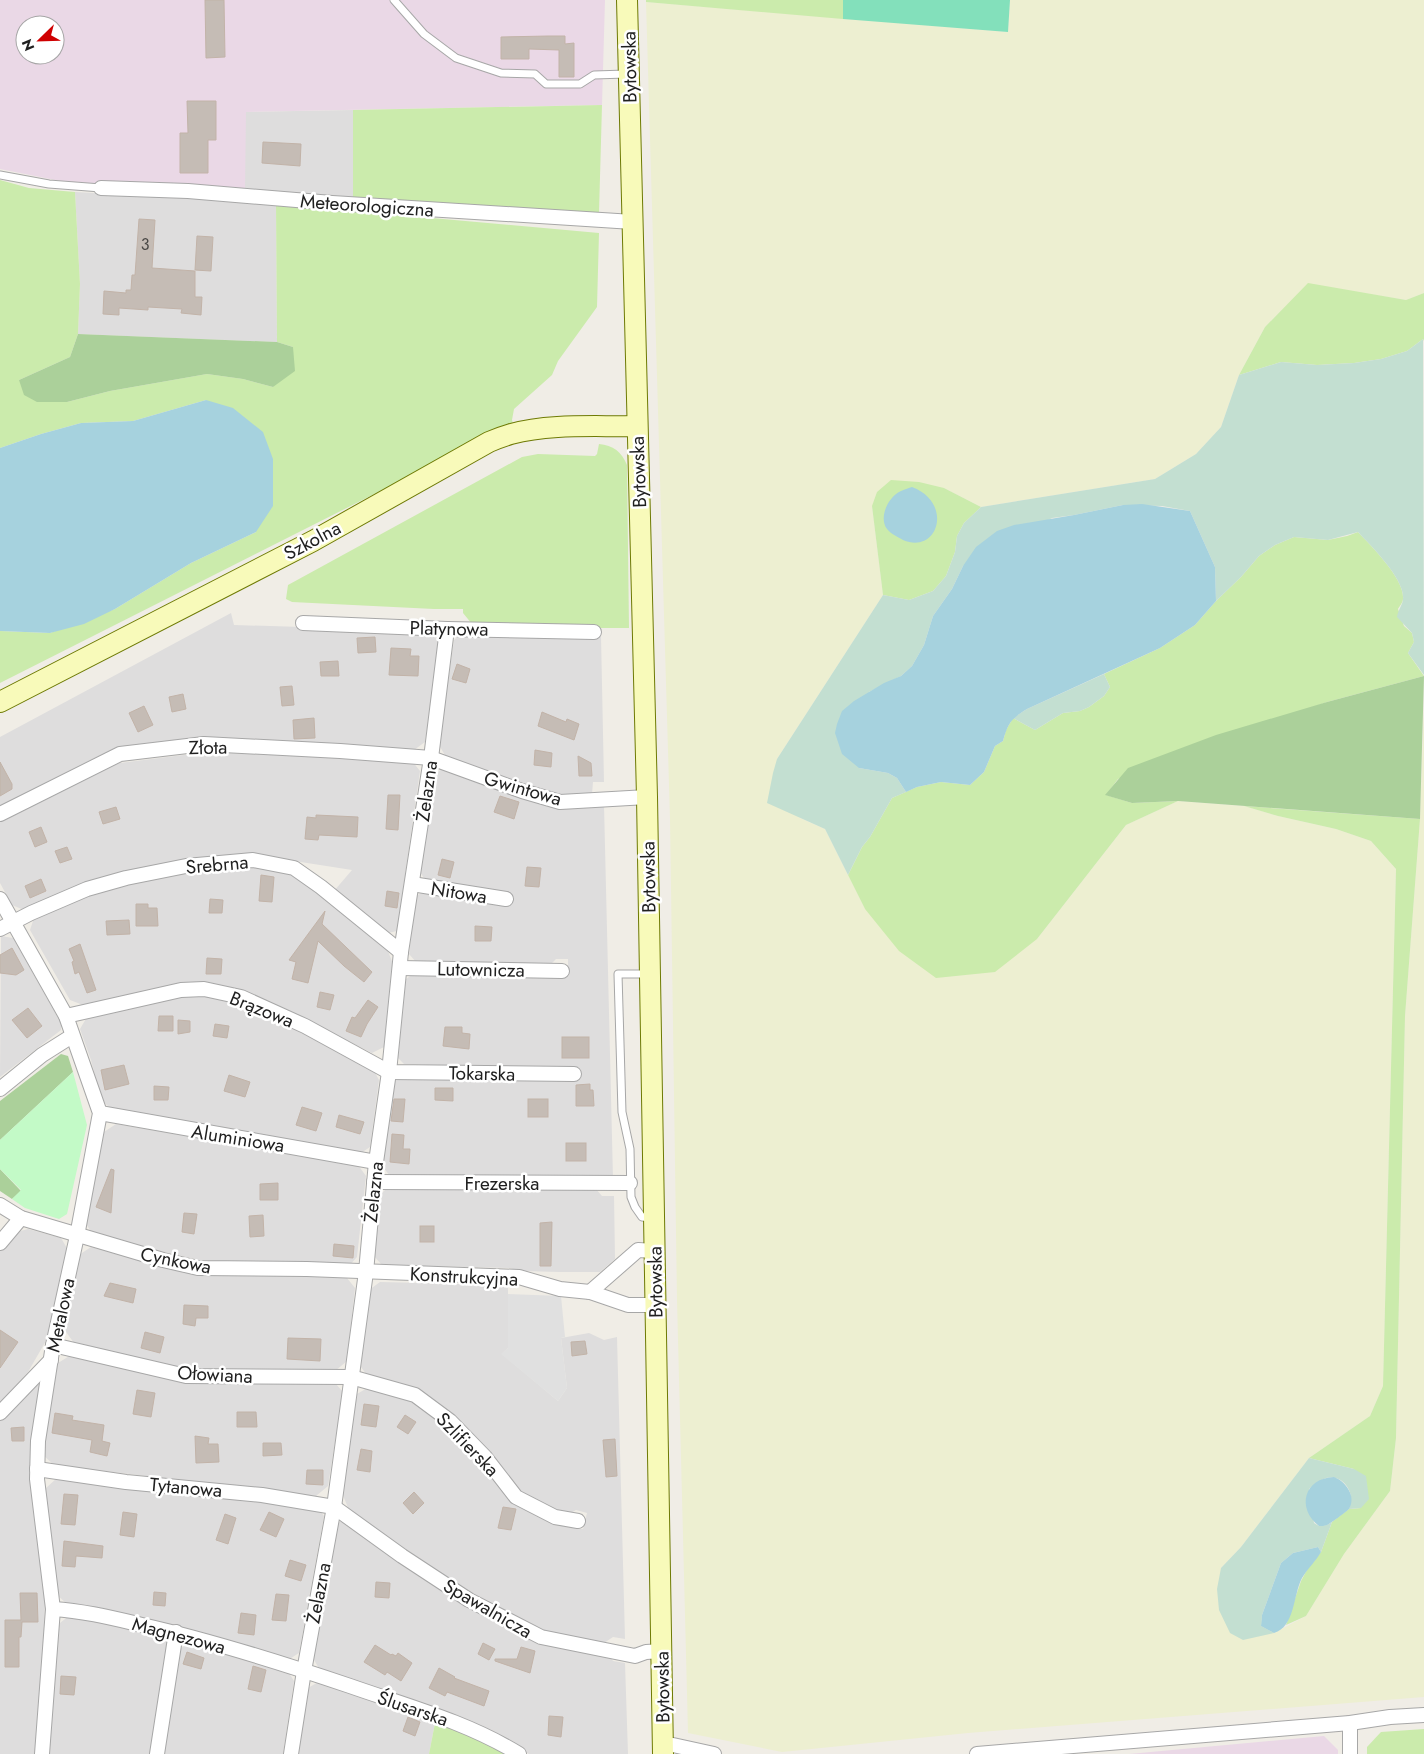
<svg xmlns="http://www.w3.org/2000/svg" width="1424" height="1754" viewBox="0 0 1424 1754" font-family="Jost,sans-serif">
  <style>
    .residential { fill: #dedddd }
    .industrial { fill: #ead8e6; fill-rule: evenodd }
    .farmland { fill: #edefd1 }
    .grass { fill: #cbebac }
    .forest { fill: #abd09a }
    .wetland { fill: #c3dfd1 }
    .park { fill: #c3fac7 }
    .pitch { fill: #83e0bb }
    .parking { fill: #e0e0e0 }
    .water { fill: #a6d2de }
    .building { fill: #c5bcb5; stroke: #c2b3a8 }
    .lines { fill: none; stroke-linecap: round; stroke-linejoin: round }
    .lane-casing { stroke: #a7a7a7; stroke-width: 9 }
    .street-casing { stroke: #a7a7a7; stroke-width: 16 }
    .secondary-casing { stroke: #6e7a04; stroke-width: 22 }
    .lane { stroke: #fff; stroke-width: 7 }
    .street { stroke: #fff; stroke-width: 14 }
    .secondary { stroke: #f8faba; stroke-width: 20 }
    .labels { text-anchor: middle; stroke-width: 5; stroke-linejoin: round; paint-order: stroke }
    .number-label { font-size: 16px; fill: #494745 }
    .street-label { font-size: 19px; fill: #202020; stroke: #fff }
  </style>
  <rect width="100%" height="100%" fill="#f0ede6"/>
  <g class="residential">
    <path d="M353,110V199L245,189V112Z"/>
    <path d="M75,192L247,201L276,204L277,342L78,334L80,284Z"/>
    <path d="M231,613L234,625L431,631L439,640L425,742L414,750L114,751L0,808V737Z"/>
    <path d="M462,633L601,636L604,782H593L592,794L566,797L550,793L446,757L439,745L454,640Z"/>
    <path d="M207,752L412,761L420,771L397,931L388,933L334,891L352,870L256,855L190,859L24,910L12,905L0,883V821L112,764Z"/>
    <path d="M444,768L604,805L613,1179L390,1176L383,1167L393,1083L404,1074L531,1069L404,1064L396,1056L405,980L415,972L568,976V959H556L549,966L416,962L409,954L416,896L425,891L509,902L510,893L426,881L420,872L434,774Z"/>
    <path d="M226,867H254L289,872L307,885L386,946L393,964L384,1047L372,1053L306,1020L207,984L83,1005L70,1000L30,930L34,918L87,896L128,885L203,870Z"/>
    <path d="M1,936L13,938L61,1023V1030L0,1077Z"/>
    <path d="M181,997H208L246,1005L371,1065L379,1080L370,1147L361,1153L115,1112L101,1100L91,1060L80,1029L87,1017Z"/>
    <path d="M116,1124L358,1165L366,1176L357,1257L348,1267L198,1260L93,1235L85,1222L104,1132Z"/>
    <path d="M390,1186L595,1188L602,1196H614L615,1259L600,1272H559L522,1271L509,1268L382,1265L372,1254L378,1196Z"/>
    <path d="M28,1229L61,1238L68,1250L51,1332L28,1372L0,1403V1249L13,1233Z"/>
    <path d="M91,1247L196,1273L347,1278L355,1288L347,1361L335,1371L210,1370L170,1366L74,1343L64,1329L79,1255Z"/>
    <path d="M380,1282L508,1285V1348L502,1354L558,1401L567,1388L561,1338L589,1333L604,1340L617,1337L625,1639L613,1637L604,1643L530,1629L494,1610L349,1510L342,1493L357,1394L369,1387L411,1399L435,1414L464,1441L512,1500L553,1521L583,1529L587,1513L576,1510L567,1515L556,1513L520,1494L467,1430L440,1406L422,1394L408,1388L369,1378L361,1367L369,1290Z"/>
    <path d="M71,1355L200,1382L291,1384L335,1383L343,1392L328,1486L316,1496L54,1465L43,1455V1447L58,1363Z"/>
    <path d="M38,1379L42,1383L31,1449L45,1597L44,1643L35,1754H0V1421Z"/>
    <path d="M57,1478L317,1507L324,1516L299,1653L288,1660L185,1628L109,1610L66,1603L56,1594L46,1488Z"/>
    <path d="M345,1520L489,1619L527,1637L607,1652L613,1661L625,1663L628,1754H529L494,1733L451,1713L321,1672L313,1658L337,1523Z"/>
    <path d="M69,1616L162,1634L168,1644L151,1754H47L56,1626Z"/>
    <path d="M189,1643L289,1673L294,1681L283,1754H162L178,1650Z"/>
    <path d="M320,1681L436,1718L429,1754H298L308,1688Z"/>
  </g>
  <g class="industrial">
    <path d="M0,0H605L602,105L246,112L245,189L65,182L0,169ZM25,25H55V55H25Z"/>
    <path d="M1324,1736L1338,1750V1754H1129Z"/>
  </g>
  <path class="farmland" d="M1010,0H1424V293L1406,300L1308,284L1265,327L1239,375L1221,427L1196,454L1155,479L981,507L944,488L872,506L883,595L777,759L800,818L825,829L865,909L1037,939L1126,825L1178,801L1244,806L1278,816L1336,829L1371,841L1396,869L1383,1386L1370,1416L1309,1458L1241,1547L1221,1568L1274,1633L1306,1616L1344,1554L1390,1491L1396,1438L1405,1016L1420,819L1424,705V1697L968,1733L782,1752L688,1733L677,1300L670,819L646,2L1008,32Z"/>
  <g class="grass">
    <path d="M646,0H843V19L646,2Z"/>
    <path d="M602,105L599,213L353,199V110Z"/>
    <path d="M0,180L29,188L75,192L80,284L78,334L70,357L19,380L67,402L110,391L207,374L243,379L273,387L293,347L277,342L276,204L599,233L597,307L558,361L552,375L514,409L512,420L513,424L0,683V631L50,633L115,609L191,563L256,532L206,400L133,421L81,423L41,434L0,448Z"/>
    <path d="M1308,283L1406,300L1424,293V341L1423,339L1407,351L1381,359L1354,363L1317,365L1281,362L1239,375L1265,327Z"/>
    <path d="M599,444C613,445 622,452 627,465L629,628H600L472,624L463,613V609H434L292,602L286,599L288,585L522,457L538,454L595,456L597,454Z"/>
    <path d="M891,480L919,482L944,488L981,507L964,523L957,536L955,552L946,576L933,591L909,600L883,595L872,506L877,492Z"/>
    <path d="M1358,532C1371,546 1405,579 1403,599C1403,602 1400,606 1398,609L1404,626L1412,633L1414,642L1408,653L1424,676L1327,702L1118,779L1106,795L1132,803L1178,801L1126,825L1037,939L995,972L936,978L899,951L865,909L848,875L862,847L870,837L892,798L917,787L941,782L970,785L984,772L995,746L1003,741L1006,730L1013,718L1035,730L1063,713L1080,711L1089,707L1104,696L1110,687L1104,674L1160,648L1195,625L1216,601L1241,577L1259,556L1275,545L1294,537L1328,540L1347,536Z"/>
    <path d="M1244,806L1420,819L1405,1016L1396,1438L1390,1491L1344,1554L1306,1616L1286,1625L1301,1581L1308,1568L1321,1552L1332,1522L1349,1509L1361,1508L1354,1469L1309,1458L1370,1416L1383,1386L1396,869L1371,841L1336,829L1278,816Z"/>
    <path d="M436,1718L511,1754H429Z"/>
    <path d="M1424,1729V1754H1367V1747L1381,1732Z"/>
  </g>
  <g class="forest">
    <path d="M78,334L277,342L293,347L295,371L273,387L243,379L207,374L110,391L67,402H37L24,395L19,380L70,357Z"/>
    <path d="M1424,676L1420,819L1178,801L1132,803L1105,795L1128,768L1216,735L1327,702Z"/>
    <path d="M61,1054L68,1056L73,1072L0,1140V1101Z"/>
    <path d="M0,1169L21,1191L12,1199L0,1191Z"/>
  </g>
  <g class="wetland">
    <path d="M1423,339L1424,675L1408,653L1414,642L1412,633L1397,617C1398,610 1403,604 1403,599C1405,579 1371,546 1358,532L1328,540L1294,537L1275,545L1259,556L1241,577L1216,601L1215,567L1190,511L1162,506L1123,505L1074,515L1052,518L963,566L952,589L933,616L924,645L912,666L901,676L869,692L859,768L888,773L897,778L906,792L892,798L870,837L862,847L848,875L825,829L767,803L773,773L777,759L883,595L909,600L933,591L946,576L955,552L957,536L964,523L981,507L1155,479L1196,454L1221,427L1239,375L1281,362L1317,365L1354,363L1381,359L1407,351Z"/>
    <path d="M1104,674L1110,687L1104,696L1089,707L1080,711L1063,713L1035,730L1013,718L1027,709Z"/>
    <path d="M1309,1458L1354,1469L1366,1476L1369,1499L1361,1508L1349,1509C1350,1505 1351,1500 1351,1497C1350,1485 1338,1474 1326,1478C1320,1480 1314,1485 1309,1489L1314,1523L1319,1526L1327,1525L1332,1522L1321,1552L1318,1547L1293,1553L1281,1563L1262,1615L1261,1626L1274,1633L1243,1640L1230,1633L1219,1610L1217,1589L1221,1568L1241,1547Z"/>
  </g>
  <path class="park" d="M73,1072L87,1125L67,1214L59,1219L25,1208L12,1199L21,1190L0,1169V1140Z"/>
  <path class="pitch" d="M843,0H1010L1008,32L843,19Z"/>
  <path class="parking" d="M508,1294L561,1296L565,1337L561,1338L567,1388L558,1401L501,1354L508,1348Z"/>
  <g class="water">
    <path d="M206,400L233,408L263,432L273,459V506L256,532L191,563L115,609L84,624L50,633L0,631V448L41,434L81,423L133,421Z"/>
    <path d="M912,487C954,503 938,555 903,540C898,537 891,534 887,529C878,517 889,496 901,491C905,489 909,488 912,487Z"/>
    <path d="M1142,504L1190,511L1215,567L1216,601L1195,625L1160,648L1027,709C1011,719 1008,723 1003,741L995,746L984,772L970,785L941,782L917,787L906,792L897,778L888,773L859,768L842,754L835,733L837,724L842,711L854,701L884,683L901,676L912,666L924,645L933,616L952,589L963,566L976,547L997,531L1014,525L1074,515L1123,505Z"/>
    <path d="M1334,1477C1345,1481 1357,1496 1349,1509C1347,1511 1330,1524 1327,1525C1325,1526 1321,1526 1319,1526C1296,1508 1304,1478 1334,1477Z"/>
    <path d="M1318,1547L1321,1552C1316,1561 1308,1568 1302,1578C1293,1595 1295,1627 1274,1633L1261,1626L1262,1615L1281,1563L1293,1553Z"/>
  </g>
  <g class="building">
    <path d="M205,0H224L225,57L206,58Z"/>
    <path d="M548,36H565V44L574,43V77H559V50L529,49V59H501V37Z"/>
    <path d="M187,101H216V140H208V173H180V133H188Z"/>
    <path d="M263,142L301,144L300,166L262,163Z"/>
    <path d="M139,219L155,220L152,268L195,271V297H202L201,315L181,313L182,309L148,307V310L119,308V315L103,314L104,291L126,293V290H131L132,275H135Z"/>
    <path d="M197,236L213,237L211,271L195,270Z"/>
    <path d="M375,637L376,652L358,653L357,638Z"/>
    <path d="M391,648L411,649L410,656H419L418,676L389,675Z"/>
    <path d="M338,661L339,676H321L320,662Z"/>
    <path d="M457,664L470,669L466,683L452,679Z"/>
    <path d="M292,686L294,705L282,706L280,687Z"/>
    <path d="M183,694L186,709L172,712L169,697Z"/>
    <path d="M144,706L153,725L138,732L129,713Z"/>
    <path d="M542,712L566,722L567,719L579,724L574,740L538,726Z"/>
    <path d="M314,718L315,738L294,739L293,720Z"/>
    <path d="M535,750L552,753L551,767L534,765Z"/>
    <path d="M578,756L591,763L592,776H579Z"/>
    <path d="M0,762L12,784V789L0,796Z"/>
    <path d="M388,795H400L398,830L386,829Z"/>
    <path d="M500,796L519,802L514,819L494,812Z"/>
    <path d="M116,807L120,819L103,824L99,812Z"/>
    <path d="M316,815L358,817L357,837L319,835L318,840L305,839L307,817L316,818Z"/>
    <path d="M41,827L47,842L35,847L29,832Z"/>
    <path d="M67,847L72,859L60,863L55,851Z"/>
    <path d="M442,859L454,862L450,878L438,875Z"/>
    <path d="M527,867L541,868L539,887L525,886Z"/>
    <path d="M261,875L274,877L272,902L259,901Z"/>
    <path d="M41,879L46,891L30,898L25,886Z"/>
    <path d="M387,891L399,893L397,908L385,906Z"/>
    <path d="M210,899L223,900L222,913H209Z"/>
    <path d="M136,904H148V908H157L158,926H136Z"/>
    <path d="M325,911L322,924L372,972L364,982L344,966L318,941L308,983L292,979L296,962L289,960Z"/>
    <path d="M129,920L130,934L107,935L106,921Z"/>
    <path d="M475,926L492,927L491,941H475Z"/>
    <path d="M80,944L96,990L87,993L79,972L75,974L72,962L74,961L69,949Z"/>
    <path d="M12,948L24,970L16,975L0,973V955Z"/>
    <path d="M207,958L222,959L221,974H206Z"/>
    <path d="M320,992L334,995L330,1010L317,1007Z"/>
    <path d="M368,1000L378,1007L367,1024L361,1037L346,1031L352,1017L355,1018Z"/>
    <path d="M28,1008L42,1026L27,1038L12,1020Z"/>
    <path d="M159,1016H173V1031H158Z"/>
    <path d="M178,1020L190,1021V1032L178,1034Z"/>
    <path d="M215,1024L229,1026L227,1038L213,1036Z"/>
    <path d="M445,1027H462V1033L470,1034L469,1049L443,1046Z"/>
    <rect x="562" y="1037" width="27" height="21"/>
    <path d="M124,1065L129,1084L105,1090L101,1070Z"/>
    <path d="M229,1075L250,1082L245,1097L224,1091Z"/>
    <path d="M590,1084V1090H593L594,1106H576V1085Z"/>
    <path d="M154,1086L169,1087L168,1100H154Z"/>
    <path d="M435,1088H453V1101L435,1100Z"/>
    <path d="M394,1099H405L403,1122L391,1121Z"/>
    <rect x="528" y="1099" width="20" height="18"/>
    <path d="M302,1107L322,1113L316,1131L296,1125Z"/>
    <path d="M339,1115L364,1122L360,1134L336,1127Z"/>
    <path d="M392,1134L404,1135L403,1149H410L409,1164L390,1162Z"/>
    <rect x="566" y="1143" width="20" height="18"/>
    <path d="M111,1169L114,1170L111,1213L96,1207Z"/>
    <path d="M278,1183V1200H260V1184Z"/>
    <path d="M184,1213L197,1214L194,1234L182,1232Z"/>
    <path d="M263,1215L264,1236L250,1237L249,1216Z"/>
    <path d="M552,1222L551,1266H540V1223Z"/>
    <rect x="420" y="1226" width="14" height="16"/>
    <path d="M334,1244L354,1246L353,1258L333,1256Z"/>
    <path d="M110,1283L136,1289L133,1303L104,1296Z"/>
    <path d="M184,1305L208,1306V1318H196L195,1326L183,1324Z"/>
    <path d="M0,1330L18,1342L0,1368Z"/>
    <path d="M145,1332L164,1337L160,1353L141,1348Z"/>
    <path d="M288,1338L321,1339L320,1361L287,1359Z"/>
    <path d="M585,1341L587,1354L572,1356L571,1342Z"/>
    <path d="M137,1390L155,1393L151,1417L133,1414Z"/>
    <path d="M364,1404L379,1406L376,1427L361,1425Z"/>
    <path d="M237,1412H256L257,1427H237Z"/>
    <path d="M55,1413L73,1416L72,1420L104,1425L102,1441L110,1443L107,1456L90,1452L92,1440L52,1433Z"/>
    <path d="M405,1415L416,1422L408,1434L397,1427Z"/>
    <path d="M24,1427V1441H12L11,1428Z"/>
    <path d="M195,1436L209,1438L208,1444H218L219,1462L196,1463Z"/>
    <path d="M615,1439L617,1476L606,1477L603,1440Z"/>
    <path d="M263,1443H281L282,1455L263,1456Z"/>
    <path d="M361,1449L372,1451L370,1472L357,1470Z"/>
    <path d="M307,1470H323V1485L306,1484Z"/>
    <path d="M414,1492L424,1503L413,1514L403,1503Z"/>
    <path d="M64,1494L78,1495L75,1525L61,1524Z"/>
    <path d="M503,1507L516,1509L511,1530L498,1528Z"/>
    <path d="M123,1512L137,1514L134,1537L120,1535Z"/>
    <path d="M269,1512L284,1519L276,1537L260,1530Z"/>
    <path d="M225,1514L236,1518L228,1544L216,1540Z"/>
    <path d="M64,1541L103,1546L102,1558L76,1556L75,1567L62,1566Z"/>
    <path d="M290,1560L306,1565L301,1581L285,1576Z"/>
    <path d="M376,1582L390,1583L389,1598L375,1597Z"/>
    <path d="M154,1592L166,1593L165,1606L153,1605Z"/>
    <path d="M20,1593H37L38,1622H22L21,1637H19V1667H5V1620H21Z"/>
    <path d="M276,1594L289,1595L286,1621L272,1620Z"/>
    <path d="M241,1613L256,1615L254,1635L238,1633Z"/>
    <path d="M483,1643L495,1649L489,1660L478,1654Z"/>
    <path d="M375,1645L391,1655L392,1654L396,1656L398,1653L412,1663L401,1681L387,1672L385,1675L364,1662Z"/>
    <path d="M521,1647L535,1651L530,1673L495,1661V1659H517Z"/>
    <path d="M187,1652L204,1658L201,1669L183,1664Z"/>
    <path d="M253,1666L266,1670L261,1692L248,1689Z"/>
    <path d="M439,1668L455,1677L454,1678L489,1691L484,1706L447,1692L445,1696L429,1688Z"/>
    <path d="M61,1676L76,1677L74,1695L60,1694Z"/>
    <path d="M549,1716L563,1717L561,1737L548,1735Z"/>
    <path d="M408,1717L420,1722L415,1736L403,1731Z"/>
  </g>
  <g class="lines">
    <g class="lane-casing">
      <g id="lane">
        <path d="M394,0L424,34L456,58L501,73L535,74L546,84H580L594,75L626,74"/>
        <path d="M0,175L49,184L101,188"/>
        <path d="M649,974H618L622,1112L630,1149L631,1197L635,1207L642,1217L651,1218"/>
      </g>
    </g>
    <g class="street-casing">
      <g id="street">
        <path d="M101,188L188,191L332,203L633,222"/>
        <path d="M303,623L447,629L594,632"/>
        <path d="M0,814L120,754L204,744L340,751L431,758L522,791L560,802L647,797"/>
        <path d="M412,884L506,899"/>
        <path d="M0,899L66,1016L100,1113L77,1236L53,1345L38,1441L37,1479L53,1609L42,1754"/>
        <path d="M0,929L31,913L87,889L126,878L186,866L253,860L294,868L321,887L401,952"/>
        <path d="M400,968L562,971"/>
        <path d="M66,1016L181,990L204,989L241,997L305,1026L389,1072L574,1074"/>
        <path d="M0,1089L42,1055L72,1036"/>
        <path d="M100,1113L376,1162"/>
        <path d="M374,1182L630,1183"/>
        <path d="M0,1205L21,1218L163,1260L198,1268L307,1269L519,1277L560,1289L590,1292L628,1305H655"/>
        <path d="M0,1243L21,1218"/>
        <path d="M590,1292L638,1250L655,1251"/>
        <path d="M53,1345L186,1376L351,1377L415,1395L450,1421L485,1457L516,1497L555,1517L578,1521"/>
        <path d="M0,1413L51,1360"/>
        <path d="M37,1469L126,1482L262,1495L334,1507L402,1556L469,1600L541,1637L635,1656L646,1652L662,1651"/>
        <path d="M53,1609C84,1611 112,1618 142,1625C213,1641 282,1663 350,1686C407,1706 467,1722 519,1754"/>
        <path d="M1350,1723V1754"/>
        <path d="M663,1746L673,1745L714,1754"/>
        <path d="M157,1754L176,1632"/>
        <path d="M291,1754L304,1671L334,1507L366,1272L376,1162L389,1072L401,952L431,758L447,629"/>
        <path d="M977,1754L1350,1723L1390,1717L1424,1715"/>
      </g>
    </g>
    <g class="secondary-casing">
      <g id="secondary">
        <path d="M627,0L647,797L663,1754"/>
        <path d="M0,702L313,541L489,442C496,439 504,436 511,434C550,423 597,427 637,426"/>
      </g>
    </g>
    <use href="#lane" class="lane"/>
    <use href="#street" class="street"/>
    <use href="#secondary" class="secondary"/>
  </g>
  <g class="labels">
    <g class="number-label">
      <text x="145" y="250">3</text>
    </g>
    <g class="street-label">
      <text transform="translate(629 67) rotate(-91)" y="7">Bytowska</text>
      <text transform="translate(367 205) rotate(4)" y="7">Meteorologiczna</text>
      <text transform="translate(638 472) rotate(-92)" y="7">Bytowska</text>
      <text transform="translate(312 540) rotate(-28)" y="7">Szkolna</text>
      <text transform="translate(449 628) rotate(1)" y="7">Platynowa</text>
      <text transform="translate(208 747) rotate(-1)" y="7">Złota</text>
      <text transform="translate(523 788) rotate(16)" y="7">Gwintowa</text>
      <text transform="translate(426 791) rotate(-82)" y="7">Żelazna</text>
      <text transform="translate(217 864) rotate(-5)" y="7">Srebrna</text>
      <text transform="translate(648 877) rotate(-91)" y="7">Bytowska</text>
      <text transform="translate(459 892) rotate(9)" y="7">Nitowa</text>
      <text transform="translate(481 969) rotate(1)" y="7">Lutownicza</text>
      <text transform="translate(262 1009) rotate(22)" y="7">Brązowa</text>
      <text transform="translate(482 1073) rotate(1)" y="7">Tokarska</text>
      <text transform="translate(238 1138) rotate(9)" y="7">Aluminiowa</text>
      <text x="502" y="1190">Frezerska</text>
      <text transform="translate(373 1192) rotate(-84)" y="7">Żelazna</text>
      <text transform="translate(176 1260) rotate(11)" y="7">Cynkowa</text>
      <text transform="translate(464 1276) rotate(3)" y="7">Konstrukcyjna</text>
      <text transform="translate(655 1282) rotate(-91)" y="7">Bytowska</text>
      <text transform="translate(60 1315) rotate(-78)" y="7">Metalowa</text>
      <text transform="translate(215 1374) rotate(3)" y="7">Ołowiana</text>
      <text transform="translate(468 1444) rotate(46)" y="7">Szlifierska</text>
      <text transform="translate(186 1487) rotate(5)" y="7">Tytanowa</text>
      <text transform="translate(318 1593) rotate(-79)" y="7">Żelazna</text>
      <text transform="translate(488 1608) rotate(30)" y="7">Spawalnicza</text>
      <text transform="translate(179 1635) rotate(15)" y="7">Magnezowa</text>
      <text transform="translate(662 1687) rotate(-91)" y="7">Bytowska</text>
      <text transform="translate(413 1708) rotate(19)" y="7">Ślusarska</text>
    </g>
  </g>
  <g transform="translate(40 40) rotate(247)"><circle r="24" fill="#ffffff" stroke="#a6a6a6"/>
  <path d="M0-4L9 19L0 12L-9 19Z" fill="#cf0002"/>
  <text y="-8" font-size="14" font-weight="bold" text-anchor="middle" fill="#202020">N</text>
  </g>
</svg>
